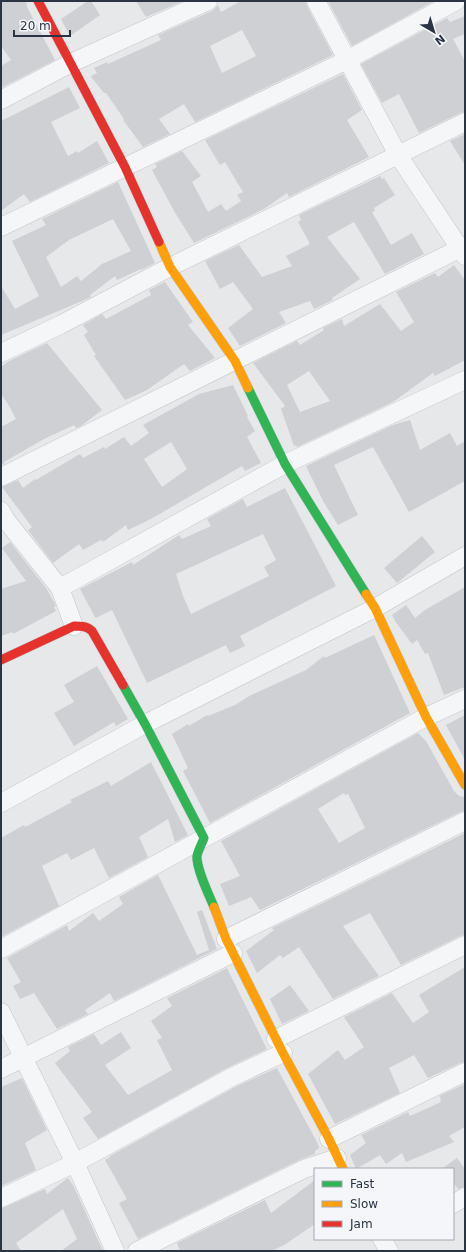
<svg xmlns="http://www.w3.org/2000/svg" width="466" height="1252" viewBox="0 0 466 1252" font-family="'DejaVu Sans',sans-serif">
  <style>
    .building { fill: #ced0d3; fill-rule: evenodd }
    .lines { fill: none; stroke-linecap: round; stroke-linejoin: round }
    .street-casing { stroke: #c4c6c8; stroke-width: 19 }
    .fast-casing { stroke: #c4c6c8; stroke-width: 10 }
    .slow-casing { stroke: #c4c6c8; stroke-width: 10 }
    .jam-casing { stroke: #c4c6c8; stroke-width: 10 }
    .street { stroke: #f5f6f7; stroke-width: 18 }
    .fast { stroke: #30b455; stroke-width: 9 }
    .slow { stroke: #ff9f0a; stroke-width: 9 }
    .jam { stroke: #e5322d; stroke-width: 9 }
  </style>
  <rect width="100%" height="100%" fill="#e6e8ea"/>
  <g class="building">
    <path d="M1,1H26L27,7L55,60L1,88V66L11,60L1,46Z"/>
    <path d="M88,1H91L100,15L70,36L61,19Z"/>
    <path d="M136,1H183L146,17Z"/>
    <path d="M241,1H306L307,6L333,55L195,122L184,104L159,119L170,134L143,147L123,120L124,119L106,93H104L92,78L91,76L97,73L94,68L107,62L108,64L161,40L158,35L212,11L218,5L221,12ZM242,30L256,56L222,73L210,46Z"/>
    <path d="M328,1H434L352,46Z"/>
    <path d="M465,16V34L453,39L465,61V112L460,113L419,133L399,94L382,103L361,64L447,18L450,22Z"/>
    <path d="M343,74L362,110L347,120L369,157L289,197L287,193L264,209L194,243L174,211L152,170L157,167L155,164L182,151L201,176L192,182L208,212L221,204L226,211L241,201L237,195L243,192L225,162L220,165L205,140Z"/>
    <path d="M69,87L80,108L51,122L68,156L77,151L78,153L97,141L109,163L30,202L24,194L1,211V121Z"/>
    <path d="M465,134V165L450,141Z"/>
    <path d="M380,176L382,179L384,178L395,195L374,208L375,211L372,212L391,245L412,233L424,254L385,274L354,222L327,237L360,279L332,298L333,300L314,309L310,301L279,312L286,323L240,346L228,328L253,309L233,282L220,289L205,261L239,245L262,277L292,266L286,256L310,244L298,222L301,220L299,215Z"/>
    <path d="M118,182L155,263L141,270V269L117,280L115,276L90,295L91,297L82,301L1,335V286L15,309L39,296L12,241L46,225L42,219ZM113,219L131,251L102,264L81,281L77,276L61,287L46,257L69,240Z"/>
    <path d="M454,265L465,280V360L435,376L433,373L393,402L297,447L296,445L294,446L281,409L285,406L253,363L297,341L300,345L324,330L323,328L342,319L344,326L380,304L401,331L414,322L396,292L435,273L438,277ZM309,371L330,401L300,412L287,385Z"/>
    <path d="M165,282L193,322L188,325L215,358L190,371L184,364L147,390L125,400L94,356L96,355L84,335L88,332L83,325L102,314L106,319L151,295L149,290Z"/>
    <path d="M47,343L102,410L81,426L76,428L74,425L44,439L4,462L5,463L1,465V427L16,419L8,404L1,394V367L9,361Z"/>
    <path d="M233,385L248,416L247,417L255,431L247,437L261,463L245,471L242,466L151,519L128,530L126,525L103,542L101,540L83,550L79,544L53,563L28,530L32,527L2,487L18,480L23,488L35,479L36,480L80,454L83,458L104,447L105,449L124,437L131,446L149,433L143,425L199,394ZM171,442L187,469L162,487L144,459Z"/>
    <path d="M410,420L420,450L450,433L457,446L465,441V481L409,512L373,447L334,465L358,515L338,525L323,501L306,466L393,425Z"/>
    <path d="M285,488L336,586L240,636L245,646L230,653L226,645L147,683L112,610L96,618L95,617L80,589L132,562L133,565L179,535L182,539L211,526L207,519L243,499L247,507ZM263,534L276,560L264,567L269,576L191,614L183,596L176,574Z"/>
    <path d="M422,536L435,552L397,583L384,568Z"/>
    <path d="M10,542L46,588L54,602L56,606L54,607L56,611L13,634L12,632L1,636V589L26,581L2,548Z"/>
    <path d="M465,587V687L444,695L428,653L425,654L417,640L412,644L395,621L392,615L406,605L415,618L425,610Z"/>
    <path d="M374,635L410,713L210,823L183,771L188,768L172,734L188,724L189,726L207,715L208,716L235,705L251,695L306,670L324,656L325,658Z"/>
    <path d="M97,666L128,719L116,726L114,722L74,746L54,713L74,702L64,685Z"/>
    <path d="M465,715V760L446,725Z"/>
    <path d="M418,733L426,741L454,791L459,796L465,797V811L460,812L260,910L251,897L229,906L220,884L240,876L221,841ZM344,793L345,795L348,794L365,828L339,843L318,809Z"/>
    <path d="M151,762L188,835L175,842L168,819L139,837L148,857L109,878L94,848L71,860L67,853L42,866L59,906L1,937V838L24,825L25,827L72,802L70,800L108,781L111,786Z"/>
    <path d="M465,833V935L460,936L401,965L370,913L343,926L379,976L333,999L299,947L283,958L280,955L257,973L246,951L274,930L272,928Z"/>
    <path d="M158,875L197,955L209,950L197,912L202,910L217,949L114,1001L110,993L85,1010L88,1014L57,1029L34,993L20,999L13,986L21,982L7,958L67,925L69,931L93,913L99,921L123,904L119,897Z"/>
    <path d="M465,967V1062L460,1063L428,1078L414,1055L389,1068L400,1093L335,1124L308,1074L338,1050L345,1060L364,1047L344,1017L392,993L413,1023L429,1012L419,995Z"/>
    <path d="M227,968L267,1049L227,1068L98,1139L83,1118L92,1112L55,1063L70,1051L68,1047L94,1034L101,1045L121,1032L131,1048L105,1065L128,1095L172,1070L157,1040L162,1038L151,1021L172,1006L167,998Z"/>
    <path d="M290,985L309,1011L282,1024L270,999Z"/>
    <path d="M277,1068L318,1144L319,1148L315,1151V1154L299,1160L138,1239L119,1203L127,1199L105,1160L110,1157V1156L237,1086Z"/>
    <path d="M22,1078L47,1130L25,1143L36,1170L1,1186V1087Z"/>
    <path d="M465,1084V1127L449,1136L454,1142L406,1162L402,1153L386,1164L380,1155L356,1169L350,1155L366,1143L361,1135L408,1112L410,1116L441,1102L440,1100L441,1099L439,1096Z"/>
    <path d="M457,1158L465,1169V1187L458,1189L453,1182V1169H444L443,1168Z"/>
    <path d="M68,1178L74,1187L103,1251H61L77,1239L63,1209L16,1243L21,1251H1V1208L5,1207L45,1189L47,1194Z"/>
    <path d="M315,1180V1224L284,1245L272,1251H180L177,1243L265,1200L271,1213Z"/>
  </g>
  <g class="lines">
    <g class="street-casing">
      <g id="street">
        <path d="M316,1L398,155L465,256"/>
        <path d="M1,100L71,63L208,1"/>
        <path d="M1,227L347,60L456,1"/>
        <path d="M1,353L60,325L170,267L465,122"/>
        <path d="M1,477L465,246"/>
        <path d="M1,511L6,520L60,588L74,626"/>
        <path d="M60,588L285,464L465,380"/>
        <path d="M1,803L145,724L375,608L465,556"/>
        <path d="M226,939L465,821"/>
        <path d="M1,949L426,717L465,699"/>
        <path d="M1,1012L75,1163L115,1251"/>
        <path d="M276,1039L465,945"/>
        <path d="M1,1069L233,953"/>
        <path d="M329,1139L465,1072"/>
        <path d="M1,1198L75,1163L232,1077L283,1053"/>
        <path d="M453,1204L465,1197"/>
        <path d="M382,1239L389,1251"/>
        <path d="M137,1251L304,1169L337,1158"/>
      </g>
    </g>
    <g class="fast-casing">
      <g id="fast">
        <path d="M248,388L285,464L366,594"/>
        <path d="M123,685L145,724L204,838C202,844 198,850 197,856C196,868 209,895 214,907"/>
      </g>
    </g>
    <g class="slow-casing">
      <g id="slow">
        <path d="M159,242L170,267L235,361L248,388"/>
        <path d="M366,594L375,608L426,717L465,785"/>
        <path d="M214,907L226,939L283,1053L329,1139L343,1169"/>
      </g>
    </g>
    <g class="jam-casing">
      <g id="jam">
        <path d="M38,1L125,167L159,242"/>
        <path d="M1,660L74,626C81,626 87,626 92,631L123,685"/>
      </g>
    </g>
    <use href="#street" class="street"/>
    <use href="#fast" class="fast"/>
    <use href="#slow" class="slow"/>
    <use href="#jam" class="jam"/>
  </g>
  <rect width="466" height="1252" fill="none" stroke="#2b3445" stroke-width="4"/>
  <rect x="314" y="1168" width="140" height="72" fill="#f4f6f9" stroke="#a4a8b1"/>
  <rect x="322" y="1181" width="20" height="6" fill="#30b455" stroke="#a4a8b1"/>
  <text x="350" y="1188" font-size="12" fill="#2b3445">Fast</text>
  <rect x="322" y="1201" width="20" height="6" fill="#ff9f0a" stroke="#a4a8b1"/>
  <text x="350" y="1208" font-size="12" fill="#2b3445">Slow</text>
  <rect x="322" y="1221" width="20" height="6" fill="#e5322d" stroke="#a4a8b1"/>
  <text x="350" y="1228" font-size="12" fill="#2b3445">Jam</text>
  <g transform="translate(434 32) rotate(142)" stroke="#f4f6f9" stroke-width="3" paint-order="stroke">
  <path d="M0-3L7 15L0 10L-7 15Z" fill="#2b3445"/>
  <text y="-6" font-size="11" font-weight="bold" text-anchor="middle" fill="#2b3445">N</text>
  </g>
  <path d="M14 30v6h56v-6" fill="none" stroke="#2b3445" stroke-width="2"/>
  <text x="20" y="30" font-size="12" fill="#2b3445" stroke="#f4f6f9" stroke-width="3" paint-order="stroke">20 m</text>
</svg>
